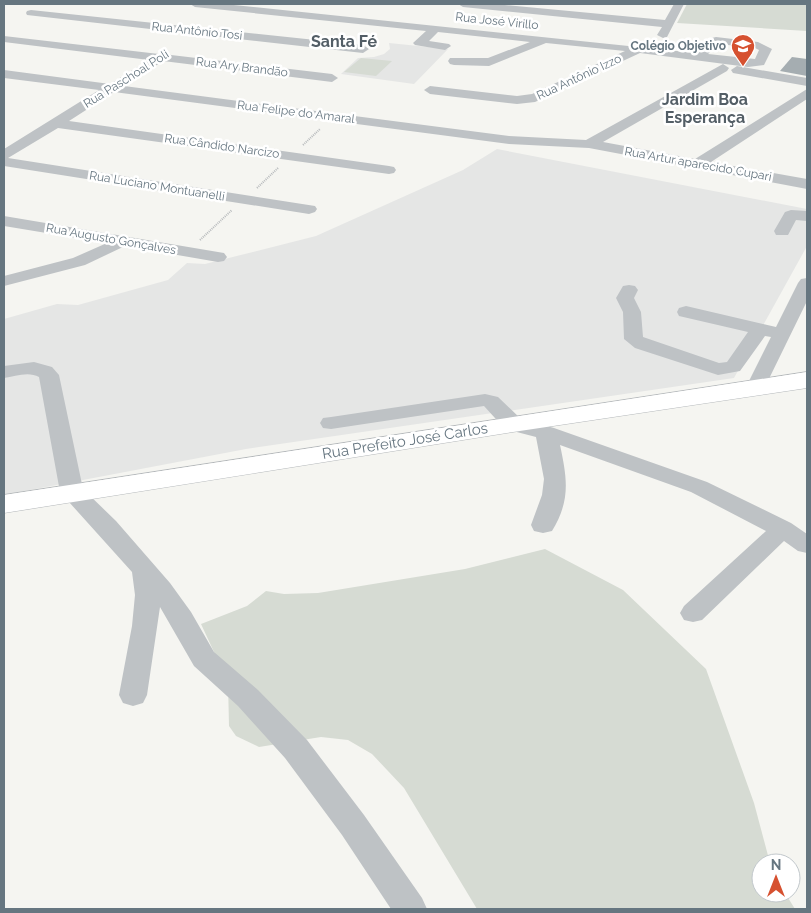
<svg xmlns="http://www.w3.org/2000/svg" width="811" height="913" viewBox="0 0 811 913" font-family="Raleway,sans-serif">
  <style>
    .built { fill: #e5e6e5 }
    .green { fill: #d6dbd3 }
    .building { fill: #a5adb1 }
    .lines { fill: none; stroke-linecap: round; stroke-linejoin: round }
    .major-casing { stroke: #b2b6b9; stroke-width: 1 }
    .path { stroke: #b8bbbd; stroke-width: 2; stroke-dasharray: 1 1; stroke-linecap: butt }
    .minor { fill: #bec2c5; fill-rule: evenodd }
    .major { fill: #fff; fill-rule: evenodd }
    .labels { text-anchor: middle; stroke-width: 5; stroke-linejoin: round; paint-order: stroke }
    .far-street-label { font-size: 12px; fill: #667680; stroke: #fff }
    .far-poi-label { font-size: 12px; font-weight: bold; fill: #667680; stroke: #fff; text-anchor: end }
    .street-label { font-size: 15px; fill: #667680; stroke: #fff }
    .far-district-label { font-size: 16px; font-weight: bold; fill: #535e66; stroke: #fff }
  </style>
  <rect width="100%" height="100%" fill="#f5f5f1"/>
  <g class="built">
    <path d="M389,43L448,49L414,84L341,74L358,58L374,57L384,54L390,49Z"/>
    <path d="M497,149L807,209V246L734,378L246,449L4,495V319L57,304L78,305L168,280L187,263L205,264L316,236L463,170Z"/>
  </g>
  <g class="green">
    <path d="M687,4H807V31L677,23Z"/>
    <path d="M361,58L392,61L376,76L344,72Z"/>
    <path d="M545,549L623,590L706,669L754,803L770,863H761V893H785L795,909H477L404,788L372,754L348,740L321,737L259,747L236,736L229,726L228,682L201,624L247,606L266,591L284,594L318,593L465,569Z"/>
  </g>
  <path class="building" d="M792,57L807,59V76L780,71Z"/>
  <g class="lines">
    <g class="major-casing">
      <path id="major" d="M807,372V388L513,432L4,513V495Z"/>
    </g>
    <g class="path">
      <path d="M303,145L320,129"/>
      <path d="M257,188L278,168"/>
      <path d="M200,240L232,210"/>
    </g>
    <g class="minor">
      <path d="M190,4H224L696,53L712,38L716,37L758,42L772,49L764,65L748,67L640,53L535,102L517,104L430,94L424,90L430,86L517,96L532,94L625,51L546,43L489,66L454,65L450,64L448,61L450,58H488L530,42L438,32L429,41L449,44L451,46L445,50L415,45L413,43L426,31L195,7ZM719,44L755,48L759,50L755,59L708,54Z"/>
      <path d="M458,4H494L665,20L674,4H684L667,37L663,38L657,35L662,27L463,7Z"/>
      <path d="M31,10L363,45L369,49L363,53L27,15L26,13L27,11Z"/>
      <path d="M4,36L159,54L165,51L171,55L332,74L338,78L332,82L163,61L124,86L509,136L586,140L723,64L729,68L727,71L603,142L695,159L807,89V99L711,162L807,179V189L589,148L509,144L114,92L69,121L389,166L394,167L396,170L394,173L389,174L58,128L8,158L315,206L317,209L315,212L309,214L4,166V149L99,90L4,78V70L110,84L149,60L4,42Z"/>
      <path d="M737,66L807,78V86L733,73L731,70Z"/>
      <path d="M791,210L807,211V221L796,220L788,235H776L774,231L785,212Z"/>
      <path d="M4,216L218,252L224,253L227,257L224,261L218,262L125,246L85,265L4,286V276L73,258L107,243L4,226Z"/>
      <path d="M807,278V301L763,391L756,393L749,391L746,387L771,337L765,336L740,371L718,375L635,348L624,339L623,312L616,298L623,286L629,285L635,286L638,290L634,298L641,312L643,337L719,363L727,362L748,332L679,316L677,312L679,308L686,306L776,327L798,283L801,279Z"/>
      <path d="M34,362L52,367L59,375L83,489L116,521L170,583L191,612L214,652L258,690L307,740L364,815L422,898L427,909H391L342,835L285,758L238,706L194,666L160,607L147,695L143,703L133,706L123,703L119,695L132,626L135,595L132,572L60,492L39,377C29,371 15,376 4,378V366Z"/>
      <path d="M485,394L498,397L521,419L554,428L707,482L791,523L807,534V553L798,551L784,541L702,620L693,622L684,620L680,613L684,606L766,531L691,492L560,445C567,478 571,500 552,531L543,533L534,531L531,525L542,495L544,479L536,437L505,429L484,406L331,429L323,428L320,423L323,418L331,417Z"/>
    </g>
    <use href="#major" class="major"/>
  </g>
  <defs>
    <g id="school-pin" transform="scale(1.25)"><path d="M0 17L-7.5 6A9.5 9.5 0 1 1 7.5 6Z" fill="#d65130" stroke="#fff"/><path d="M0-5L7-2L0 1L-7-2ZM-4 1L0 2.5L4 1V4Q0 6-4 4Z" fill="#fff"/></g>
  </defs>
  <g fill-rule="evenodd">
    <use href="#school-pin" x="743" y="46"/>
  </g>
  <g class="labels">
    <g class="far-street-label">
      <text transform="translate(497 21) rotate(6)" y="4">Rua José Virillo</text>
      <text transform="translate(197 31) rotate(6)" y="4">Rua Antônio Tosi</text>
      <text transform="translate(242 67) rotate(7)" y="4">Rua Ary Brandão</text>
      <text transform="translate(579 77) rotate(-25)" y="4">Rua Antônio Izzo</text>
      <text transform="translate(126 79) rotate(-32)" y="4">Rua Paschoal Poli</text>
      <text transform="translate(296 112) rotate(7)" y="4">Rua Felipe do Amaral</text>
      <text transform="translate(222 146) rotate(8)" y="4">Rua Cândido Narcizo</text>
      <text transform="translate(698 164) rotate(10)" y="4">Rua Artur aparecido Cupari</text>
      <text transform="translate(157 186) rotate(9)" y="4">Rua Luciano Montuanelli</text>
      <text transform="translate(111 239) rotate(10)" y="4">Rua Augusto Gonçalves</text>
    </g>
    <g class="far-poi-label">
      <text x="726" y="50">Colégio Objetivo</text>
    </g>
    <g class="street-label">
      <text transform="translate(405 441) rotate(-9)" y="5">Rua Prefeito José Carlos</text>
    </g>
    <g class="far-district-label">
      <text x="344" y="47">Santa Fé</text>
      <text x="705" y="105">Jardim Boa<tspan x="705" dy="18">Esperança</tspan></text>
    </g>
  </g>
  <rect width="811" height="913" fill="none" stroke="#667680" stroke-width="10"/>
  <g transform="translate(776 878)"><circle r="24" fill="#ffffff" stroke="#c2c8cc"/>
  <path d="M0-4L9 19L0 12L-9 19Z" fill="#d65130"/>
  <text y="-8" font-size="14" font-weight="bold" text-anchor="middle" fill="#667680">N</text>
  </g>
</svg>
